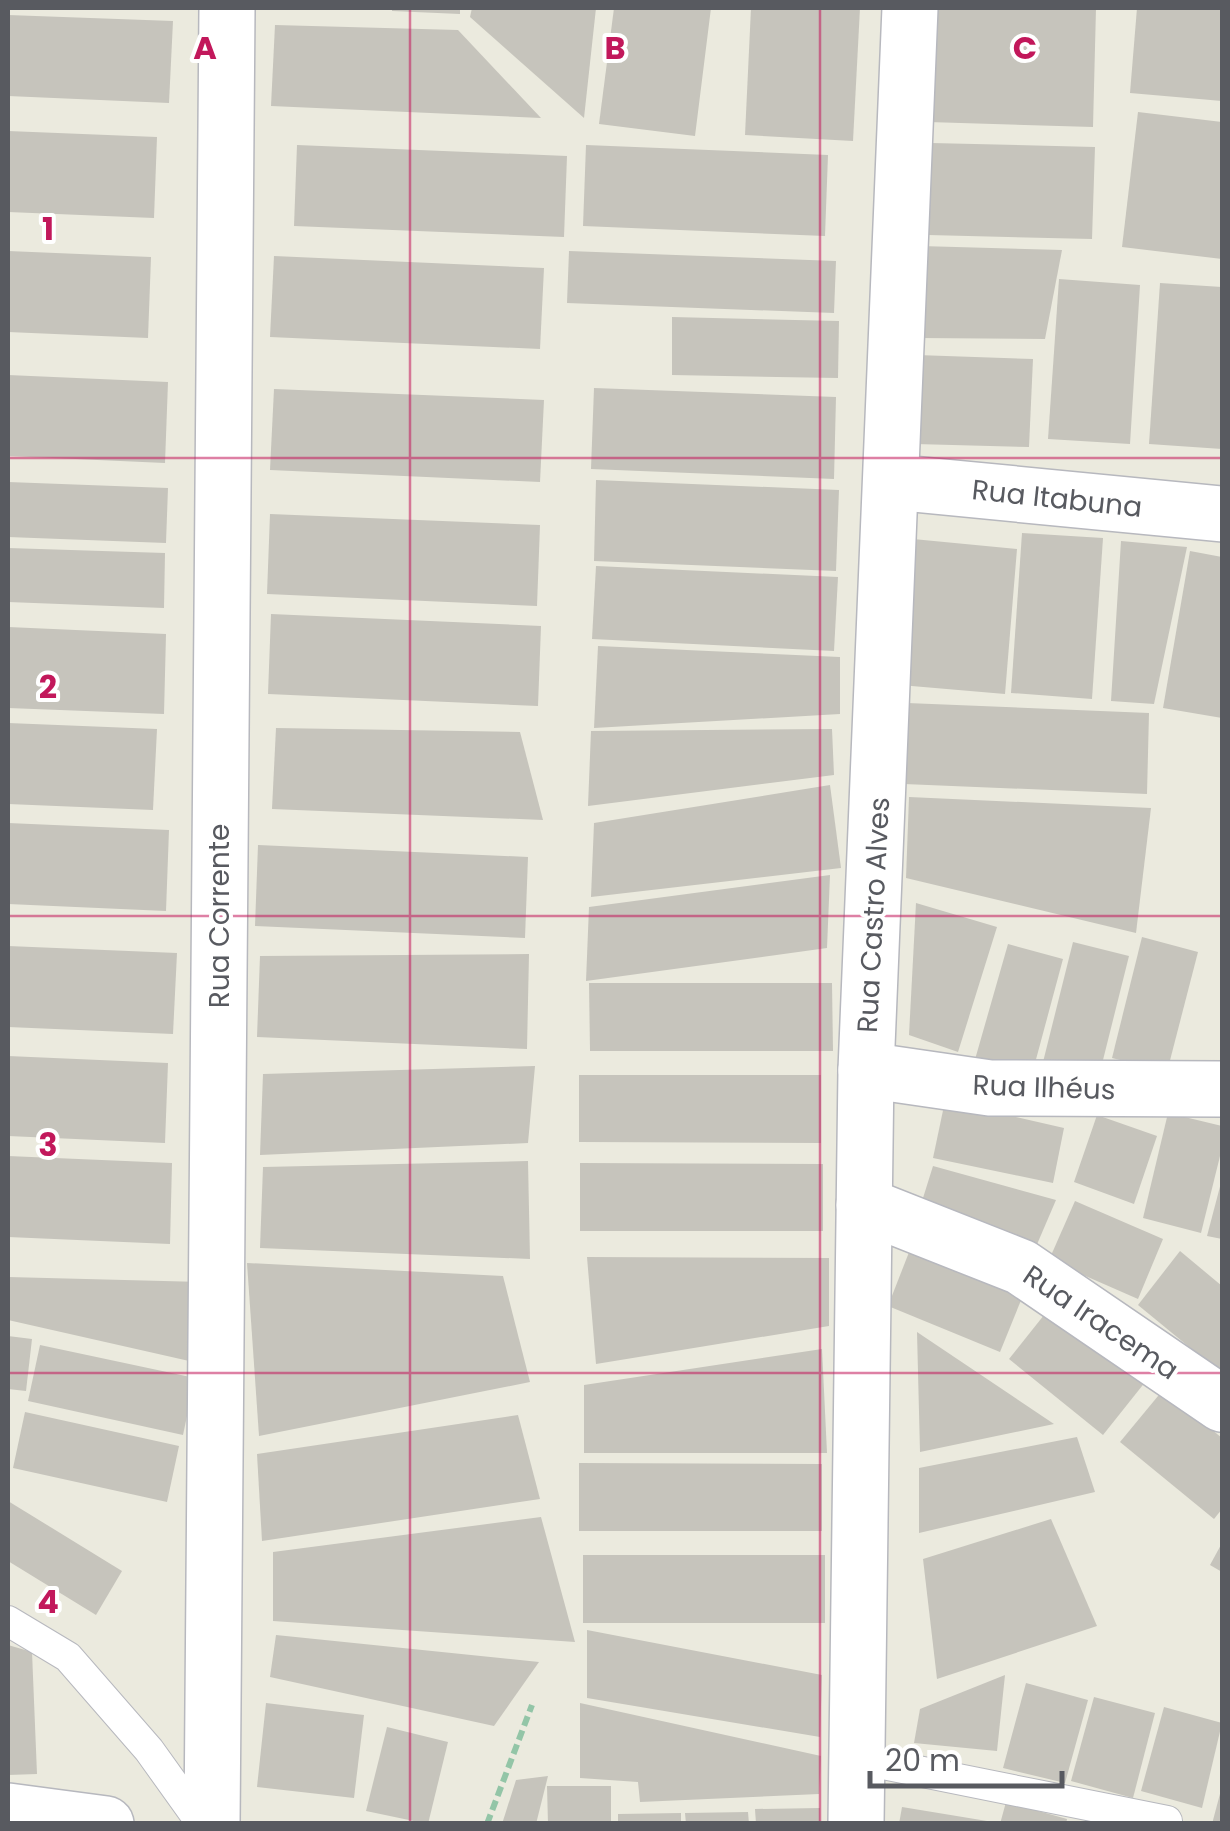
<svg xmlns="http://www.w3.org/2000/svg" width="1230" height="1831" viewBox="0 0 1230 1831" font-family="Poppins,sans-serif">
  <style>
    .building { fill: #c6c4bc }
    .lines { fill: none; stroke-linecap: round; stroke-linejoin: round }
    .service-casing { stroke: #b7b8be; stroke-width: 32 }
    .minor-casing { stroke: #b7b8be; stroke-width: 58 }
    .path { stroke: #93c5a7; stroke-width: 6; stroke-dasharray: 10 5; stroke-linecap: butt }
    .service { stroke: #fff; stroke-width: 30 }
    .minor { stroke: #fff; stroke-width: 55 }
    .grid { fill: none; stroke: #c2185b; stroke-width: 2.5; stroke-opacity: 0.55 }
    .labels { text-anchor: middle; stroke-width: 8; stroke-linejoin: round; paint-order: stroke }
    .street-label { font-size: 28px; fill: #585a60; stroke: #fff }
    .grid-label { font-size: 32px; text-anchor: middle; font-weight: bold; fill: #c2185b; stroke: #fff; stroke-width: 8; stroke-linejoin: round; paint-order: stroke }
  </style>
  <rect width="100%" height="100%" fill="#ebeade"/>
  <g class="building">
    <path d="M392,8H460V14L392,11Z"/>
    <path d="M472,8H596L584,118L470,17Z"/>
    <path d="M614,8H711L695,136L599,124Z"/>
    <path d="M751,8H860L853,141L745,135Z"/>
    <path d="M930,8H1096L1093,127L928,122Z"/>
    <path d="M1137,8H1222V101L1130,93Z"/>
    <path d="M8,15L173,21L169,103L8,96Z"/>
    <path d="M275,25L458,30L541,118L271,106Z"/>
    <path d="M1138,112L1222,122V259L1122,247Z"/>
    <path d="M8,131L157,137L154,218L8,212Z"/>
    <path d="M931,143L1095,147L1092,239L928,235Z"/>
    <path d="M297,145L567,156L564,237L294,226Z"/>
    <path d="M586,145L828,155L825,236L583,226Z"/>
    <path d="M920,246L1062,250L1045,339L918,338Z"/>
    <path d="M8,251L151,257L148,338L8,332Z"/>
    <path d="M569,251L836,261L834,313L567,303Z"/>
    <path d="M274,256L544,268L540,349L270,337Z"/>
    <path d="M1059,279L1140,285L1130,444L1048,439Z"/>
    <path d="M1160,283L1222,287V449L1149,444Z"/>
    <path d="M672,317L839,321L838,378L672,375Z"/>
    <path d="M917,355L1033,359L1029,447L915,444Z"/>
    <path d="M8,375L168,382L165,463L8,456Z"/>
    <path d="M594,388L836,397L834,479L591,469Z"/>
    <path d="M274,389L544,400L540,482L270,470Z"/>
    <path d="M596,480L839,490L836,571L594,561Z"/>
    <path d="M8,482L168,488L166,543L8,537Z"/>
    <path d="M270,514L540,525L537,606L267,594Z"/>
    <path d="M1022,533L1103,538L1092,699L1011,693Z"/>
    <path d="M913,539L1017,549L1005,694L900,685Z"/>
    <path d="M1121,541L1187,547L1154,704L1111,701Z"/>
    <path d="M8,548L165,553L164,608L8,602Z"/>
    <path d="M1190,551L1222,557V718L1163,708Z"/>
    <path d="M596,566L838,577L834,651L592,639Z"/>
    <path d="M271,614L541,626L538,706L268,694Z"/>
    <path d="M8,627L166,634L164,714L8,708Z"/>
    <path d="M598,646L840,657V714L594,728Z"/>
    <path d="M907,703L1149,713L1147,794L904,784Z"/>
    <path d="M8,723L157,729L153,810L8,804Z"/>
    <path d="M276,728L520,732L543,820L272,809Z"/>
    <path d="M832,729L834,775L588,806L591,731Z"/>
    <path d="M830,785L841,868L591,897L594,823Z"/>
    <path d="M909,797L1151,808L1136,933L906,878Z"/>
    <path d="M8,823L169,830L166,911L8,904Z"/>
    <path d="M258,845L528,857L525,938L255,926Z"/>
    <path d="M830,875L827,948L586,981L589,907Z"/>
    <path d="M916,903L997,927L958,1052L909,1035Z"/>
    <path d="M1142,937L1198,952L1167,1072L1112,1058Z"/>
    <path d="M1073,942L1129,956L1099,1076L1043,1062Z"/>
    <path d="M1008,944L1063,959L1031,1078L974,1063Z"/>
    <path d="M8,946L177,953L173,1034L8,1027Z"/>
    <path d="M529,954L527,1049L257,1037L260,956Z"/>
    <path d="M589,983H832L833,1051H590Z"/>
    <path d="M8,1056L168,1063L165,1143L8,1136Z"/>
    <path d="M535,1066L528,1143L260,1155L263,1074Z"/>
    <path d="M579,1075H821V1143L579,1142Z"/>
    <path d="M945,1101L1064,1128L1053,1183L933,1158Z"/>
    <path d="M1168,1113L1222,1126V1148L1201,1233L1143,1218Z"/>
    <path d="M1097,1115L1157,1136L1134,1204L1074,1182Z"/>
    <path d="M8,1156L172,1163L170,1244L8,1237Z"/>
    <path d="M528,1161L530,1259L260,1248L263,1167Z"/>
    <path d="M580,1163L823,1164V1231H580Z"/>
    <path d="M933,1166L1056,1200L1029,1263L918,1214Z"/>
    <path d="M1222,1179V1239L1207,1236Z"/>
    <path d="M1075,1201L1163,1239L1138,1299L1049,1260Z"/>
    <path d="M913,1242L1026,1288L1000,1352L888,1306Z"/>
    <path d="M1180,1251L1222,1286V1374L1138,1305Z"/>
    <path d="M587,1257L829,1258V1326L596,1364Z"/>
    <path d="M247,1263L503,1276L530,1382L259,1436Z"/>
    <path d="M8,1277L202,1282L198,1363L8,1320Z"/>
    <path d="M1052,1305L1146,1381L1103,1435L1009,1359Z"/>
    <path d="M917,1332L1054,1424L920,1452Z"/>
    <path d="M8,1336L32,1339L26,1391L8,1389Z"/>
    <path d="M40,1345L195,1378L183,1435L28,1401Z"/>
    <path d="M822,1349L827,1453H584V1385Z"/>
    <path d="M1163,1390L1222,1438V1509L1214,1519L1120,1442Z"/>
    <path d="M25,1412L179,1446L167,1502L13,1468Z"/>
    <path d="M518,1415L540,1499L262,1541L257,1454Z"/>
    <path d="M1077,1437L1095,1492L919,1533V1468Z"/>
    <path d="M579,1463L822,1464V1531H579Z"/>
    <path d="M8,1501L122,1571L96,1615L8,1561Z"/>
    <path d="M541,1517L575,1642L273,1621V1552Z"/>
    <path d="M1051,1519L1097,1626L937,1679L923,1559Z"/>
    <path d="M1222,1543V1572L1210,1565Z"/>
    <rect x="583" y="1555" width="242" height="68"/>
    <path d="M587,1630L822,1675L820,1737L587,1698Z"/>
    <path d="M276,1635L539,1662L494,1726L270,1677Z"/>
    <path d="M8,1645L32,1652L37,1774L8,1775Z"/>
    <path d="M1005,1675L997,1751L914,1743L920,1709Z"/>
    <path d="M1026,1683L1088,1700L1065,1783L1003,1768Z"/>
    <path d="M1094,1697L1155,1713L1133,1798L1071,1781Z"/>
    <path d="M266,1703L364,1715L354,1798L257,1787Z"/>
    <path d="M580,1703L821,1756L819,1794L640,1802L638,1782L580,1778Z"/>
    <path d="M1164,1707L1222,1723L1202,1808L1141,1791Z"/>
    <path d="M387,1727L448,1742L428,1824L366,1811Z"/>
    <path d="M548,1776L536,1824H502L516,1780Z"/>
    <path d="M547,1786H611V1824H548Z"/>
    <path d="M1221,1790L1222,1824H1212Z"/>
    <path d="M1006,1802L1067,1819L1066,1824H1000Z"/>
    <path d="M902,1807L987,1821V1824H899Z"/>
    <path d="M820,1808V1824H756L755,1809Z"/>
    <path d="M748,1812L749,1824H686L685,1813Z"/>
    <path d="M681,1813V1824H618V1814Z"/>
  </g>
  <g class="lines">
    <g class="service-casing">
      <g id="service">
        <path d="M8,1621L68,1657L149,1750L202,1824"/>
        <path d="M858,1759L1167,1821"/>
      </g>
    </g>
    <g class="minor-casing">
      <g id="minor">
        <path d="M892,482L1222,514"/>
        <path d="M866,1070L990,1088L1222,1089"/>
        <path d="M864,1205L1021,1267L1222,1404"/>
        <path d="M8,1811L106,1824"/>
        <path d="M212,1824L227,8"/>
        <path d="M856,1824L866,1070L910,8"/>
      </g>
    </g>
    <path class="path" d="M487,1824L532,1705"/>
    <use href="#service" class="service"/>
    <use href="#minor" class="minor"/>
  </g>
  <path class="grid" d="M410,8V1824M820,8V1824M8,458H1222M8,916H1222M8,1373H1222"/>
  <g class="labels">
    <g class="street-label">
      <text transform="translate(1057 498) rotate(6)" y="10">Rua Itabuna</text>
      <text transform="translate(873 915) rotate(-87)" y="10">Rua Castro Alves</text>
      <text transform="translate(219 916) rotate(-90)" y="10">Rua Corrente</text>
      <text transform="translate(1044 1087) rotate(2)" y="10">Rua Ilhéus</text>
      <text transform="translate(1101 1322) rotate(34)" y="10">Rua Iracema</text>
    </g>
  </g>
  <g class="grid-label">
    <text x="205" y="59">A</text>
    <text x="615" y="59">B</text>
    <text x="1025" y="59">C</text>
    <text x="48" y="240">1</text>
    <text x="48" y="698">2</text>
    <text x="48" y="1156">3</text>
    <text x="48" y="1613">4</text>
  </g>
  <rect width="1230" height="1831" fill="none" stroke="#585a60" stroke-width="20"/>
  <path d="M870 1771v15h192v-15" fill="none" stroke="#585a60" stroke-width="5"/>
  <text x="885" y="1771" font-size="30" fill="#585a60" stroke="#ffffff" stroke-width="8" paint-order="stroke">20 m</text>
</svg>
